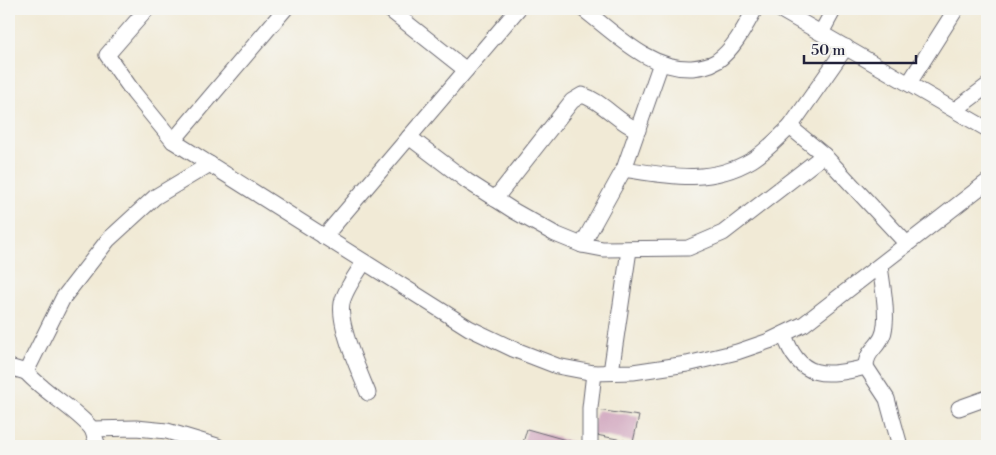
<svg xmlns="http://www.w3.org/2000/svg" width="996" height="455" viewBox="0 0 996 455" font-family="'Libre Bodoni',serif">
  <style>
    .building { fill: #d0a4bd }
    .lines { fill: none; stroke-linecap: round; stroke-linejoin: round }
    .minor-casing { stroke: #6a6871; stroke-width: 17 }
    .minor { stroke: #fff; stroke-width: 15 }
  </style>
  <rect width="100%" height="100%" fill="#f6f6f2"/>
  <filter id="ink" filterUnits="userSpaceOnUse"><feTurbulence type="fractalNoise" baseFrequency=".02" numOctaves="2"/><feDisplacementMap in="SourceGraphic" scale="10" xChannelSelector="R" yChannelSelector="G"/><feConvolveMatrix kernelMatrix="1 2 1 2 8 2 1 2 1" color-interpolation-filters="sRGB"/></filter>
  <filter id="wash" filterUnits="userSpaceOnUse"><feTurbulence type="fractalNoise" baseFrequency=".0096" numOctaves="4" result="noise"/><feDisplacementMap in="SourceGraphic" scale="20" xChannelSelector="R" yChannelSelector="G"/><feGaussianBlur stdDeviation="1.12" result="paint"/><feColorMatrix in="noise" values="0 0 0 0 0 0 0 0 0 0 0 0 0 0 0 0 0 1.4 0 .05"/><feComposite in="paint" operator="in"/></filter>
  <g filter="url(#wash)">
    <rect width="100%" height="100%" fill="#f1ead6"/>
    <g id="blocks">
      <g class="building">
        <path d="M597,410L639,416L633,442L591,434Z"/>
        <path d="M527,429L573,442L572,446H522Z"/>
      </g>
    </g>
  </g>
  <g filter="url(#ink)">
    <use href="#blocks" fill-opacity="0" stroke="#6a6871" stroke-width="1"/>
    <g class="lines">
      <g class="minor-casing">
        <g id="minor">
          <path d="M147,9L107,55L134,93L173,141L469,328L513,349L557,366L594,373L633,372L687,364L737,352L769,341L804,324L987,182"/>
          <path d="M389,9L466,70"/>
          <path d="M583,9C615,33 649,70 692,68C701,67 709,66 717,61C734,49 745,27 755,9"/>
          <path d="M779,9L987,129"/>
          <path d="M821,33L834,9"/>
          <path d="M846,47L790,127L824,155L907,244"/>
          <path d="M909,83L956,9"/>
          <path d="M955,110L987,86"/>
          <path d="M409,137L467,181L514,211L555,234L582,245L603,249L688,248L723,233L824,155"/>
          <path d="M173,141L285,9"/>
          <path d="M624,169C669,176 710,185 752,160C765,152 778,138 790,127"/>
          <path d="M495,199L572,101L582,95C603,101 617,122 638,130"/>
          <path d="M324,237L518,9"/>
          <path d="M582,245L624,169L661,63"/>
          <path d="M364,262C357,274 345,289 342,303C338,325 359,371 368,393"/>
          <path d="M784,334C799,380 825,377 866,367L887,399L900,446"/>
          <path d="M9,367L26,372L63,298L108,240L155,197L210,164"/>
          <path d="M866,367C866,352 876,349 882,337C890,321 882,283 880,266"/>
          <path d="M26,372C46,394 73,407 92,429L136,428L167,431L217,446"/>
          <path d="M611,372L629,250"/>
          <path d="M959,408L987,398"/>
          <path d="M92,429L98,446"/>
          <path d="M590,446V408L594,373"/>
        </g>
      </g>
      <use href="#minor" class="minor"/>
    </g>
  </g>
  <rect width="996" height="455" fill="none" stroke="#f6f6f2" stroke-width="30"/>
  <path d="M804 55v8h112v-8" fill="none" stroke="#22223b" stroke-width="2.5"/>
  <text x="811" y="55" font-size="15" fill="#22223b" stroke="#f6f6f2" stroke-width="4" paint-order="stroke">50 m</text>
</svg>
